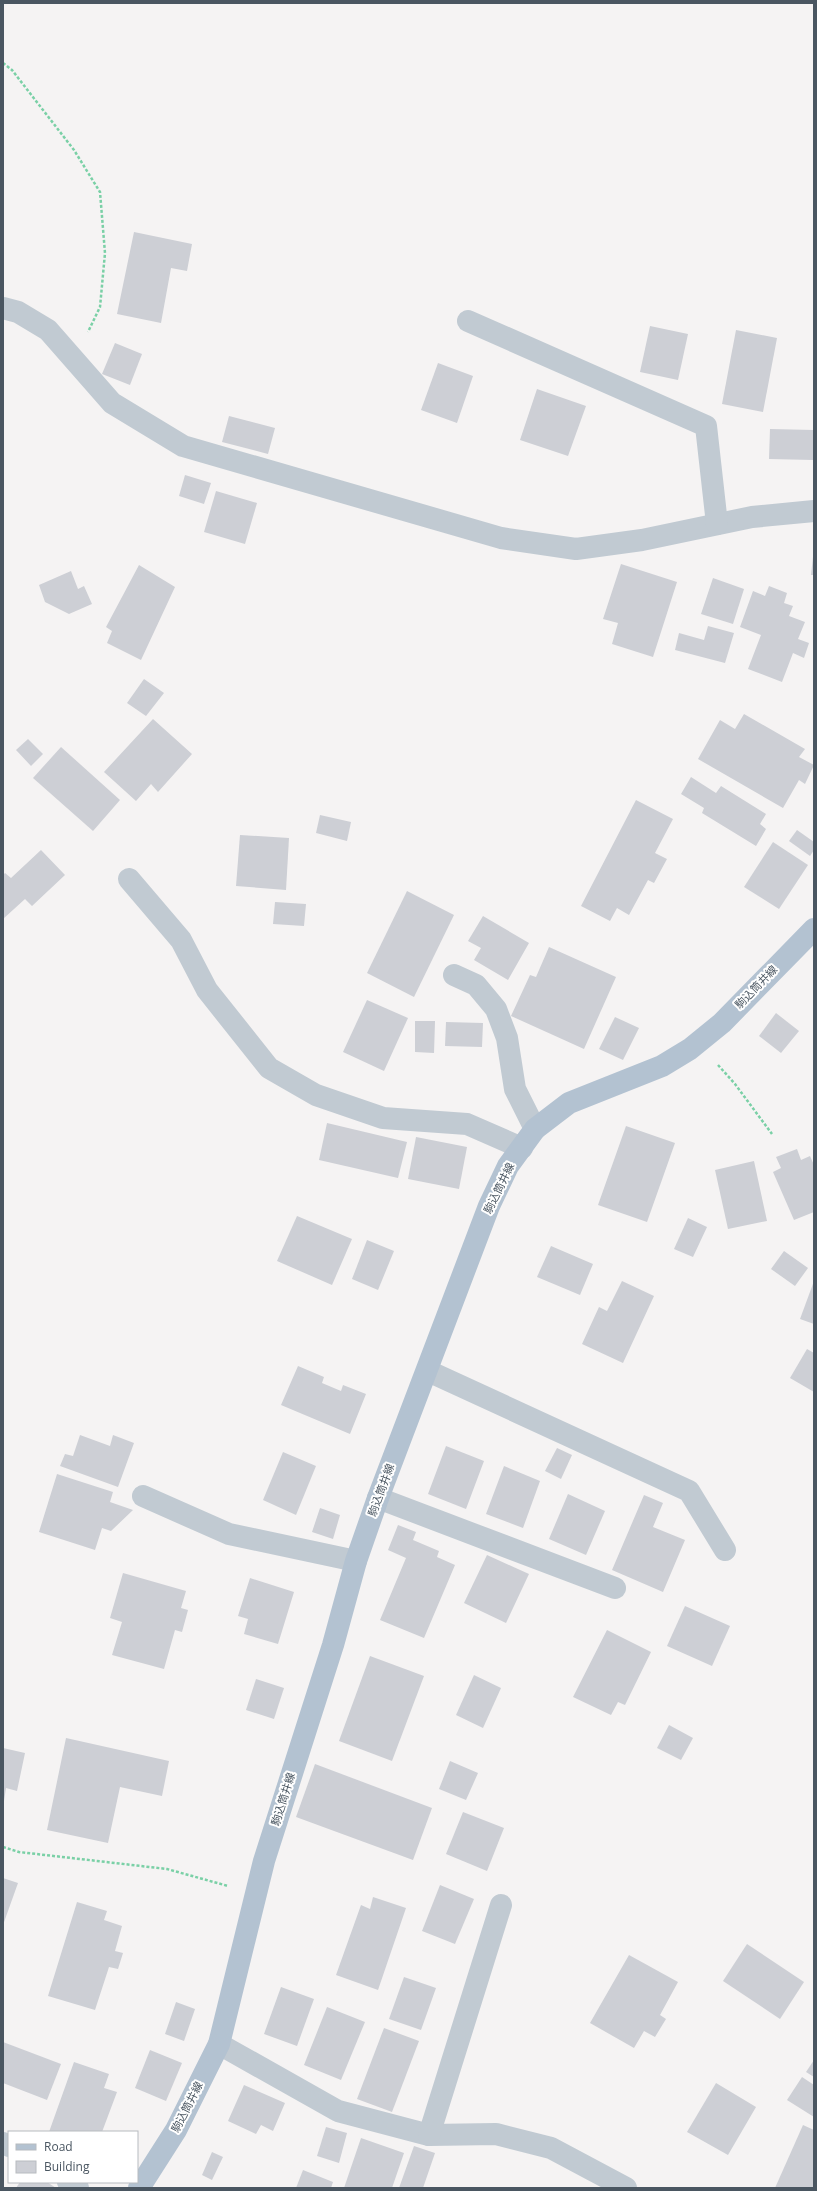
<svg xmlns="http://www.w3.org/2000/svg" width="817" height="2191" viewBox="0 0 817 2191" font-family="'Open Sans','Noto Sans JP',sans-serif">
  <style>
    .building { fill: #cdcfd5 }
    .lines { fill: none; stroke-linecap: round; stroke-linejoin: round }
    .path { stroke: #7ad0a6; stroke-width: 2.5; stroke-dasharray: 3 2; stroke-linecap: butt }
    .minor { stroke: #c1cad2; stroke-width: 22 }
    .major { stroke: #b3c2d1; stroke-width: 22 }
    .labels { text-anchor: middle; stroke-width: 4; stroke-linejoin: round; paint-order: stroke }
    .street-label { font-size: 11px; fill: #4a5661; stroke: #fff }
  </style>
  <rect width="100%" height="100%" fill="#f5f3f3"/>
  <g class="building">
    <path d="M134,232L192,244L187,271L171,268L161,323L117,314Z"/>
    <path d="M650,326L688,334L678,380L640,372Z"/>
    <path d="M736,330L777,338L763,412L722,404Z"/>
    <path d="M115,343L142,354L130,385L102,374Z"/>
    <path d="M438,363L473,376L457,423L421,410Z"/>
    <path d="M537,389L586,406L568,456L520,440Z"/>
    <path d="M229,416L275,428L268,454L222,442Z"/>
    <path d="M770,429L814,430L813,460L769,459Z"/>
    <path d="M185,475L211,483L204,504L179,496Z"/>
    <path d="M216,491L257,503L245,544L204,532Z"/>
    <path d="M813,557H814V575H811Z"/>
    <path d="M621,564L677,582L653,657L612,644L618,623L603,619Z"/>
    <path d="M139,565L175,587L141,660L107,643L112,631L106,627Z"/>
    <path d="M71,571L78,589L84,586L92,604L69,614L45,602L39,585Z"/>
    <path d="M713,578L744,589L733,624L701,614Z"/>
    <path d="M769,586L787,593L784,603L793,606L789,616L805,622L798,639L809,643L804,658L793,653L782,682L748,669L761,635L740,627L753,591L765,596Z"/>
    <path d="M708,626L734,633L725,663L675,650L679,633L704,640Z"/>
    <path d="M144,679L164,693L146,716L127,703Z"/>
    <path d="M744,714L805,749L799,757L814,765L805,784L799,780L783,808L698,759L720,720L735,729Z"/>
    <path d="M153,719L192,754L158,792L151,784L136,801L104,772Z"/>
    <path d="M28,739L43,754L31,766L16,750Z"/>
    <path d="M61,747L120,800L93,831L33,778Z"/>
    <path d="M691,777L716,793L721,786L766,814L760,824L766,829L756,846L702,813L704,808L681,794Z"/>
    <path d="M636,800L673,819L655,853L667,859L654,883L648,880L629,915L617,908L610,921L581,906Z"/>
    <path d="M320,815L351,822L347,841L316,833Z"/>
    <path d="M797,830L814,842V850L810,856L789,841Z"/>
    <path d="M240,835L289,838L286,890L236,886Z"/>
    <path d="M773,842L808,865L779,909L744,887Z"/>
    <path d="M41,850L65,875L32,906L25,899L3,919V875L5,873L11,878Z"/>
    <path d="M407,891L454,915L414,997L367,973Z"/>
    <path d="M275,902L306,904L304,926L273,924Z"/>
    <path d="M483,916L529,943L508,980L474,960L481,948L468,941Z"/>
    <path d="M549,947L616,977L584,1049L511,1016L530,975L536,977Z"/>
    <path d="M367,1000L408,1018L384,1071L343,1052Z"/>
    <path d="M776,1013L799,1031L781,1053L759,1036Z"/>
    <path d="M615,1017L639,1028L623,1060L599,1049Z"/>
    <path d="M415,1021H435L434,1053L415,1052Z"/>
    <path d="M446,1022L483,1023L482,1047L445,1046Z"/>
    <path d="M327,1123L407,1142L398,1178L319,1160Z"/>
    <path d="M626,1126L675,1143L647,1222L598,1205Z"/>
    <path d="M416,1137L467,1147L459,1189L408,1179Z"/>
    <path d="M797,1149L801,1160L810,1156L814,1165V1212L794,1220L773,1172L781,1168L776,1157Z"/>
    <path d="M754,1161L767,1221L728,1229L715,1170Z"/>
    <path d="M297,1216L352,1239L332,1285L277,1261Z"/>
    <path d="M688,1218L707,1227L693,1257L674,1249Z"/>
    <path d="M367,1240L394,1251L378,1290L352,1279Z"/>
    <path d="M551,1246L593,1264L580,1295L537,1277Z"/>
    <path d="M784,1251L808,1268L795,1286L771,1269Z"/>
    <path d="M622,1281L654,1296L623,1363L582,1344L599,1307L607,1311Z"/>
    <path d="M814,1281V1324L800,1319Z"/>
    <path d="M807,1349L814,1353V1392L790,1378Z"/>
    <path d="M298,1366L324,1377L322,1383L341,1391L343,1385L366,1394L350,1434L281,1405Z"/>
    <path d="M80,1435L110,1446L113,1435L134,1443L118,1487L60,1466L65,1454L73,1456Z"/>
    <path d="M446,1446L484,1461L466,1509L428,1494Z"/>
    <path d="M557,1448L572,1455L561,1479L545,1471Z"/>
    <path d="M283,1452L316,1466L296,1515L263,1500Z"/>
    <path d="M504,1466L540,1481L523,1528L486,1514Z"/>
    <path d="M57,1474L113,1492L110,1502L133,1510L111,1531L102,1528L95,1550L39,1532Z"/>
    <path d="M568,1494L605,1511L586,1555L549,1539Z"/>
    <path d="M644,1495L663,1503L653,1527L685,1540L663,1592L612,1570Z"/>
    <path d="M320,1508L340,1515L333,1539L312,1532Z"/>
    <path d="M398,1525L416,1532L413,1540L439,1551L437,1557L455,1565L424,1638L380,1620L406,1558L388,1550Z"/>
    <path d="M487,1555L529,1574L506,1623L464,1603Z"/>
    <path d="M123,1573L186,1591L181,1608L188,1610L182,1632L175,1630L164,1669L112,1655L122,1622L110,1618Z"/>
    <path d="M250,1578L294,1592L278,1644L244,1634L248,1619L238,1616Z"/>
    <path d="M685,1606L730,1626L712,1666L667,1646Z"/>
    <path d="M607,1630L651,1652L625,1705L618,1702L611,1715L573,1697Z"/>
    <path d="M370,1656L424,1676L392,1761L339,1741Z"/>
    <path d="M474,1675L501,1688L483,1728L456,1715Z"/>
    <path d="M256,1679L284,1688L274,1719L246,1710Z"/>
    <path d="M669,1725L693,1738L681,1760L657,1748Z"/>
    <path d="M66,1738L169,1761L162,1796L120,1787L108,1843L47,1830Z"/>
    <path d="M3,1748L25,1753L17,1791L6,1788L4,1801Z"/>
    <path d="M450,1761L478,1773L466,1800L439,1789Z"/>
    <path d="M315,1764L432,1808L413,1860L296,1817Z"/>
    <path d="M463,1812L504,1828L487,1871L446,1854Z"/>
    <path d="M3,1878L18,1883L3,1925Z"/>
    <path d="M440,1885L474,1899L455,1944L422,1931Z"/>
    <path d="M373,1897L406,1908L378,1990L336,1975L361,1905L370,1909Z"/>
    <path d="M77,1902L107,1911L104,1920L122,1926L115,1951L123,1953L118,1969L109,1967L95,2010L48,1996Z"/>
    <path d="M747,1944L804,1982L780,2019L723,1981Z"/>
    <path d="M629,1955L678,1982L660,2015L666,2019L655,2037L644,2031L634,2048L590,2023Z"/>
    <path d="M404,1977L436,1988L421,2030L389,2019Z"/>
    <path d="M281,1987L314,1999L297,2046L264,2034Z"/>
    <path d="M176,2002L195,2009L184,2041L165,2034Z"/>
    <path d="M327,2007L365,2022L341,2080L304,2065Z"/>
    <path d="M384,2028L419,2041L392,2112L357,2099Z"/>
    <path d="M3,2042L61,2064L47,2100L3,2083Z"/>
    <path d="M150,2050L182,2063L166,2101L135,2088Z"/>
    <path d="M814,2060V2077L806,2072Z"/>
    <path d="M74,2062L109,2074L104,2088L117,2092L102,2132H49Z"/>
    <path d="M802,2077L814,2085V2117L787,2100Z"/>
    <path d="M716,2083L756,2107L728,2155L687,2132Z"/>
    <path d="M244,2085L285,2103L273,2131L261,2125L256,2134L228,2121Z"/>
    <path d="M803,2125L814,2130V2188H775Z"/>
    <path d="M326,2127L347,2133L339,2163L317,2156Z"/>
    <path d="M361,2138L404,2153L392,2188H344Z"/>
    <path d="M414,2146L435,2153L423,2188H399Z"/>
    <path d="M212,2152L223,2157L212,2180L202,2175Z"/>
    <path d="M303,2170L333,2182L331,2188H296Z"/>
    <path d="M20,2182H47L56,2188H16Z"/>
  </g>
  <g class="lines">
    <g class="path">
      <path d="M3,63L12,70L74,150L100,192L105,253L100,307L88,332"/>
      <path d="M718,1065L735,1084L772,1134"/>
      <path d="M3,1847L19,1852L167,1869L228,1886"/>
    </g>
    <g class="minor">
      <path d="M3,308L18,312L48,330L112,403L183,446L501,538L576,549L642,540L752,517L814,511"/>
      <path d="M468,321L706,426L717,524"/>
      <path d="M129,879L181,940L207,990L269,1068L316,1095L383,1118L467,1124L522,1148"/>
      <path d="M454,975L476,985L496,1009L507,1038L515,1089L535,1129"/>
      <path d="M428,1371L689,1491L725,1550"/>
      <path d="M143,1496L229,1534L356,1561"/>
      <path d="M378,1498L615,1588"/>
      <path d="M219,2044L338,2111L429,2135L496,2134L551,2148L626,2188"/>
      <path d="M429,2135L501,1905"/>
      <path d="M3,2143L9,2146"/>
      <path d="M68,2182L78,2188"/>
    </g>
    <path class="major" d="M139,2188L176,2130L219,2044L264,1861L333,1645L356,1561L378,1498L489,1206L508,1166L535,1129L569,1103L662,1066L690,1049L722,1023L814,929"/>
  </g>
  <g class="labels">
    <g class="street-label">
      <text transform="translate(756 987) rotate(-46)" y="4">駒込筒井線</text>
      <text transform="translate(499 1188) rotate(-64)" y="4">駒込筒井線</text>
      <text transform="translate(381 1490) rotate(-70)" y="4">駒込筒井線</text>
      <text transform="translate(283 1799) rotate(-73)" y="4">駒込筒井線</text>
      <text transform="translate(187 2107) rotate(-63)" y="4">駒込筒井線</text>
    </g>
  </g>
  <rect width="817" height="2191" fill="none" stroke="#4a5661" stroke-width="8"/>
  <rect x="8" y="2131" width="130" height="52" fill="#ffffff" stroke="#b7bbc0"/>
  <rect x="16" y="2144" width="20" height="6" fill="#b3c2d1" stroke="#b7bbc0"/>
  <text x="44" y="2151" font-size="12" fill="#4a5661">Road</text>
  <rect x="16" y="2161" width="20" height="12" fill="#cdcfd5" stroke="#b7bbc0"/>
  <text x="44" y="2171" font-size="12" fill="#4a5661">Building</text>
</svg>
